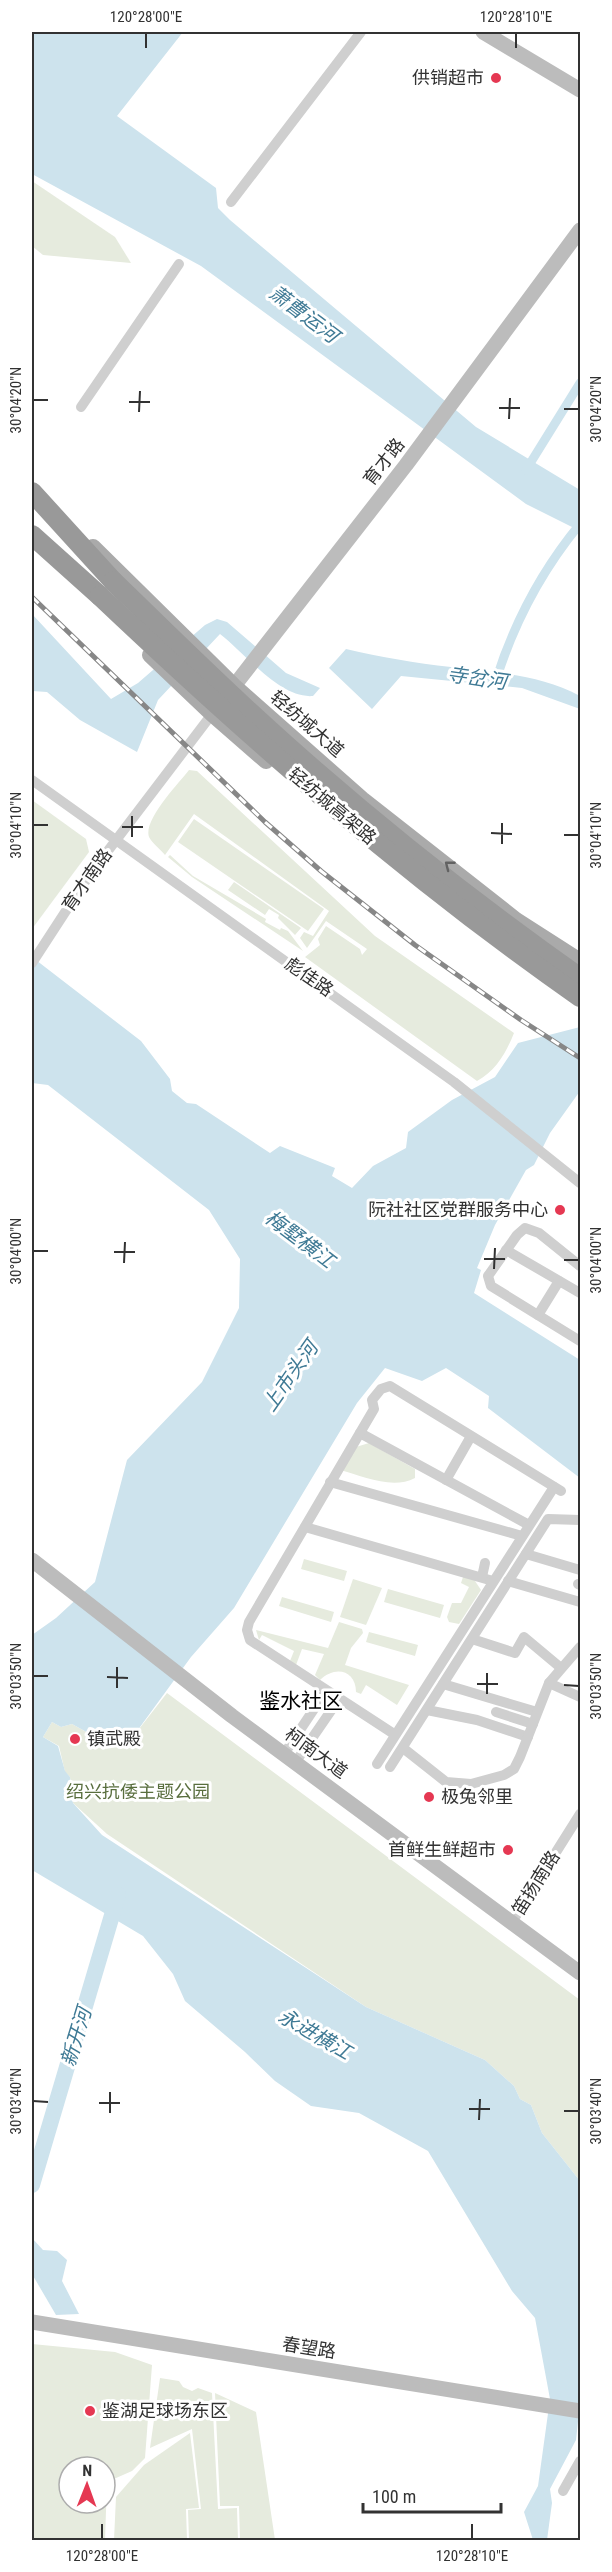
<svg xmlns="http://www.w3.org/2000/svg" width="612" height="2572" viewBox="0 0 612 2572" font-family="'Roboto Condensed','Noto Sans SC',sans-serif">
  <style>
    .green { fill: #e6ebde; fill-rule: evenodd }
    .water { fill: #cde3ed }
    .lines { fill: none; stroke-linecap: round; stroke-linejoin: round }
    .canal { stroke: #cde3ed; stroke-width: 9 }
    .river { stroke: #cde3ed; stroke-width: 16 }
    .street { stroke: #cfcfcf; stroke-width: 10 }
    .secondary { stroke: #bcbcbc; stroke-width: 15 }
    .primary { stroke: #aaa; stroke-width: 16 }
    .highway { stroke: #999; stroke-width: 20 }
    .rail-casing { stroke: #878787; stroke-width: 5 }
    .rail { stroke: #fff; stroke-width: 3; stroke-dasharray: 9; stroke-linecap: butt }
    .highway-bridge { stroke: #999; stroke-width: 20 }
    .oneway { stroke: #626262 }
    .ticks { fill: none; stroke: #323232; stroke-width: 2 }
    .poi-dot { fill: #e53852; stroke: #fff; stroke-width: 2 }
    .labels { text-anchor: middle; stroke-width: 6; stroke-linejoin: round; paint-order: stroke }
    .poi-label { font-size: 18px; fill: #323232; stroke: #fff; text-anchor: end }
    .street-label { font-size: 18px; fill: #323232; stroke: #fff }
    .park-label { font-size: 18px; fill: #596e3e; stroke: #fff }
    .water-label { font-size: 20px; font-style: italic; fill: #3f7a95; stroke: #fff }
    .quarter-label { font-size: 21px; fill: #000; stroke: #fff }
    .neatline { fill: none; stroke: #323232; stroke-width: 2 }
    .ticks-label { font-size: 15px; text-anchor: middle; fill: #323232 }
  </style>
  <rect width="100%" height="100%" fill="#fff"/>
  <g class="green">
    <path d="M32,181L115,237L131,263L43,255L32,246Z"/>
    <path d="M189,770L197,771L375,936L514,1033C506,1053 496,1071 477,1081L305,957L320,945L318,939L326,926L360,949L362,955L367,949L326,921L307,948L300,938L304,932L313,936L329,911L194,814L165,855C160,849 152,843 149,837C143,820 179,783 189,770Z"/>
    <path d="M32,800L86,839L89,852L32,929Z"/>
    <path d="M194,819L324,909L308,931L178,842Z"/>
    <path d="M170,855L193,876L266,919L265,922L280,930L281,928L288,931L303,951L192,877L168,857Z"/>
    <path d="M234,882L301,928L295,935L278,918L279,915L269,909L265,915L228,890Z"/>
    <path d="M369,1443L415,1469V1478C392,1490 363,1476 340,1470L356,1447Z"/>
    <path d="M304,1559L347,1571L344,1581L301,1569Z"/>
    <path d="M463,1577L473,1578L481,1590L459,1624L449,1622L447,1617L452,1603H461L469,1587L461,1583Z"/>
    <path d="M353,1579L382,1588L366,1625L340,1617Z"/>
    <path d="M388,1589L444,1605L440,1618L384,1602Z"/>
    <path d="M282,1597L334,1612L331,1622L279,1606Z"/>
    <path d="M339,1622L362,1629L363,1633L351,1648L345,1665L409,1685L397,1705L366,1685L361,1694L356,1692C356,1670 335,1665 320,1680L315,1675L324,1654L302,1649L296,1665L290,1661L294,1651L262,1635L259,1640L256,1630L328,1648Z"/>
    <path d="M369,1632L418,1645L415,1656L366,1642Z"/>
    <path d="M167,1693L580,2000V2181L542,2133L531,2105L520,2099L514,2086L485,2060L366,2007L107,1834L73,1803L70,1777L65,1772L59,1746L43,1737L52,1722L61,1727L72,1724L90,1734L96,1743L114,1746L132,1738Z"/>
    <path d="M32,2344L115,2352L152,2365L145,2458L132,2471L107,2482L105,2540H32ZM69,2467H105V2503H69Z"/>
    <path d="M160,2378L179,2381L183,2387L192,2391L198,2388L212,2393L218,2509L237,2508L238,2540H189L188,2510L201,2509L192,2429L150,2448Z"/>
    <path d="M215,2393L256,2412L275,2540H240L239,2506H220Z"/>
    <path d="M190,2433L199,2508L186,2509L187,2540H114L116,2497L144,2465Z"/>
  </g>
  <g class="water">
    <path d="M32,32H183L117,116L216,188L218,208L230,220L476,427L580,490V531L526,504L201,266L32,174Z"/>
    <path d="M32,614L111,699L138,683L205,625L217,619L227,622L286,673L320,688L313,696C280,699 245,653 220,634L158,700L137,752L80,720L47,692L32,691Z"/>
    <path d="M346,649C381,657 415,663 451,667C496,673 539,674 580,696V709L522,688L401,676L372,709L329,668Z"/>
    <path d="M32,957L141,1041L170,1079L172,1091L187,1103L196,1104L270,1153L280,1146L335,1168L332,1176L352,1188L373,1166L406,1148L408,1132L452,1100L495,1077L518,1043L580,1027V1091L550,1133L534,1165L526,1170L495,1225L477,1268L481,1270L474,1293L580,1360V1478L488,1408L489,1396L446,1368L422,1381L385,1368L357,1403L234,1608L191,1657L132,1738C121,1749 110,1746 96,1743L90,1734L72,1724L61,1727L52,1722L43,1737L58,1746L65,1771L70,1777L73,1803L102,1835L366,2007L485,2060L514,2086L520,2099L531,2105L542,2133L580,2181V2403L576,2440L550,2489L552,2503L547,2540H533L524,2512L538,2486L550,2399L535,2318L512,2291L428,2151L359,2113L311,2106L275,2081L245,2052L185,2001L173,1974L143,1936L32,1870V1635L56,1618L95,1582L127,1460L202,1382L239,1308L240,1259L209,1210L48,1085L32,1083Z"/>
    <path d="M32,2238L43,2250L57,2251L67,2260L62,2281L79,2314L56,2315L32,2274Z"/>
  </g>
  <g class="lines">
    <g class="canal">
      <path d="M526,470L580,383"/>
      <path d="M496,680C514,623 542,570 580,524"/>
    </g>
    <path class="river" d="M32,2185L118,1895"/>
    <g class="street">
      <path d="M231,202L361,32"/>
      <path d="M81,407L179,264"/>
      <path d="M32,780L454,1082L580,1183"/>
      <path d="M32,963L88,877L212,714"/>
      <path d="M506,1250L580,1293"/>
      <path d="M580,1266L539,1233L525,1228L517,1235L488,1276L491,1286L580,1341"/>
      <path d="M538,1315L559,1281"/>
      <path d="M360,1433L529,1525"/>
      <path d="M446,1480L470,1438"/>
      <path d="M330,1482L522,1536"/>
      <path d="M305,1527L493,1581"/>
      <path d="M526,1554L580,1570"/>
      <path d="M482,1577L485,1563"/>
      <path d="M508,1581L580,1602"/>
      <path d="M578,1584L580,1585"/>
      <path d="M472,1639L515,1653L524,1637L561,1668"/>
      <path d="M549,1683L580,1697"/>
      <path d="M443,1684L537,1712"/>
      <path d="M427,1710L477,1720L528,1737"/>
      <path d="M496,1712L533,1724"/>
      <path d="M394,1734L250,1640L247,1630L249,1622L374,1409L372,1400L381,1389L390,1386L561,1491"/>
      <path d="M403,1748L446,1782L471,1784L504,1775L514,1769L520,1757L549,1683L580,1647"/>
      <path d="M284,1754L326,1691"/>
      <path d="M295,1763L339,1699"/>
      <path d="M377,1764L554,1487"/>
      <path d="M390,1767L548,1519L580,1520"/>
      <path d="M512,1922L580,1814"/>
      <path d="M563,2491L580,2461"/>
    </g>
    <g class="secondary">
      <path d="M483,32L580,90"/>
      <path d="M227,695L406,465L580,230"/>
      <path d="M32,1560L232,1716L580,1973"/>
      <path d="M32,2322L580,2411"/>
    </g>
    <g class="primary">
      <path d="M93,547L234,686L362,799L516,920L580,961"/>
      <path d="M150,655L212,714L266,761"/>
    </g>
    <g class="highway">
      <path d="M32,492L113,581"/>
      <path d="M32,535L100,596"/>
    </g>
    <g class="rail-casing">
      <path id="rail" d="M32,597L265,822L321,871L415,945L521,1020L580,1058"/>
    </g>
    <use href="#rail" class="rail"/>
    <g class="highway-bridge">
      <path d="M113,581C170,636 226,692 285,744C379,828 478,906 580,978"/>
      <path d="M100,596C252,740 408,877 580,997"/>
    </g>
  </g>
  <defs><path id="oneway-chevron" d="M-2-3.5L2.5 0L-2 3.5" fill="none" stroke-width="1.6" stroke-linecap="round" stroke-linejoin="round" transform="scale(1.5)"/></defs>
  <use class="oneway" href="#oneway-chevron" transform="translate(449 865) rotate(-142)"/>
  <path class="ticks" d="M146,48V33M516,48V33M33,400H48M129,402H150M499,408H520M564,409H579M139,412L140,391M509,419L510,398M33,825H48M122,827H143M491,833L512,834M564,835H579M132,837V816M502,844V823M33,1251H48M114,1252H135M484,1259H505M564,1260H579M124,1263L125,1242M494,1269L495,1248M33,1676H48M107,1677L128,1678M477,1684H498M564,1685L579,1686M117,1688V1667M487,1694V1673M33,2101L48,2102M99,2103H120M469,2109H490M564,2111H579M110,2113V2092M479,2120L480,2099M102,2539V2524M472,2539V2524"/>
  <g class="poi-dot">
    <circle cx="496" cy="78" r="6"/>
    <circle cx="560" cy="1210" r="6"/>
    <circle cx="75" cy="1739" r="6"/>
    <circle cx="429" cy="1797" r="6"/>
    <circle cx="508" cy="1850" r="6"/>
    <circle cx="90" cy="2411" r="6"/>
  </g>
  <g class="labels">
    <g class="poi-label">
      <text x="484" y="84">供销超市</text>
      <text x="548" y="1216">阮社社区党群服务中心</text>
      <text x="87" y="1745" text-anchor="start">镇武殿</text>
      <text x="441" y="1803" text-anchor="start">极兔邻里</text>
      <text x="496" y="1856">首鲜生鲜超市</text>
      <text x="102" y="2417" text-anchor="start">鉴湖足球场东区</text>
    </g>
    <g class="street-label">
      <text transform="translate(384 462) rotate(-52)" y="6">育才路</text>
      <text transform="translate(307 724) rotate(41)" y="6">轻纺城大道</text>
      <text transform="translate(332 806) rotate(40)" y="6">轻纺城高架路</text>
      <text transform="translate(87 880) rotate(-55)" y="6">育才南路</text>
      <text transform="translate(309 977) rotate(35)" y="6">彪佳路</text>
      <text transform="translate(316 1753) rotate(36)" y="6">柯南大道</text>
      <text transform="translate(536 1883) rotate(-58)" y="6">笛扬南路</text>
      <text transform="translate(309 2348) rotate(9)" y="6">春望路</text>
    </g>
    <g class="park-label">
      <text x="138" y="1798">绍兴抗倭主题公园</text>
    </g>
    <g class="water-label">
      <text transform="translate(304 314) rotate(37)" y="7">萧曹运河</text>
      <text transform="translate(477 678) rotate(8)" y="7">寺岔河</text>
      <text transform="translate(300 1239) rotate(37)" y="7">梅墅横江</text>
      <text transform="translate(290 1376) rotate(-55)" y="7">上市头河</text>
      <text transform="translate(315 2034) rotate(30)" y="7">永进横江</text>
      <text transform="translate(76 2037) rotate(-73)" y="7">新开河</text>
    </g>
    <g class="quarter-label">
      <text x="301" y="1708">鉴水社区</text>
    </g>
  </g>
  <rect width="612" height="2572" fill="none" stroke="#ffffff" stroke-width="66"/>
  <g transform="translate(87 2485) rotate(1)"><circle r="28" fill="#ffffff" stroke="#adadad" stroke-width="1.5"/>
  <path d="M0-4.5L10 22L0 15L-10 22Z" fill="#e53852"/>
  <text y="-9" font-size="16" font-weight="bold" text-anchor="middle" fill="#323232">N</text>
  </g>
  <path d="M363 2503v9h138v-9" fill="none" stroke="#323232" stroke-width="3"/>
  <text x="372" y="2503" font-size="18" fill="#323232" stroke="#ffffff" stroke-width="4.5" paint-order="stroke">100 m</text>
  <rect x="33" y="33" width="546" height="2506" class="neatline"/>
  <g class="ticks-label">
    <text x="146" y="22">120°28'00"E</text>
    <text x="516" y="22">120°28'10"E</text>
    <text transform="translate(16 400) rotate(-90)" y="5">30°04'20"N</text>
    <text transform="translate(596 409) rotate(-90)" y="5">30°04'20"N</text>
    <text transform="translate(16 825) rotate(-90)" y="5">30°04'10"N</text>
    <text transform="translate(596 835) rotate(-90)" y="5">30°04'10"N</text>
    <text transform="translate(16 1251) rotate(-90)" y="5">30°04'00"N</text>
    <text transform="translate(596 1260) rotate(-90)" y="5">30°04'00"N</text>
    <text transform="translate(16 1676) rotate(-90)" y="5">30°03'50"N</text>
    <text transform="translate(596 1686) rotate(-90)" y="5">30°03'50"N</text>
    <text transform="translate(16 2101) rotate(-90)" y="5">30°03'40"N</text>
    <text transform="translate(596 2111) rotate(-90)" y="5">30°03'40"N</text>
    <text x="102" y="2561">120°28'00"E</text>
    <text x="472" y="2561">120°28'10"E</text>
  </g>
</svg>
